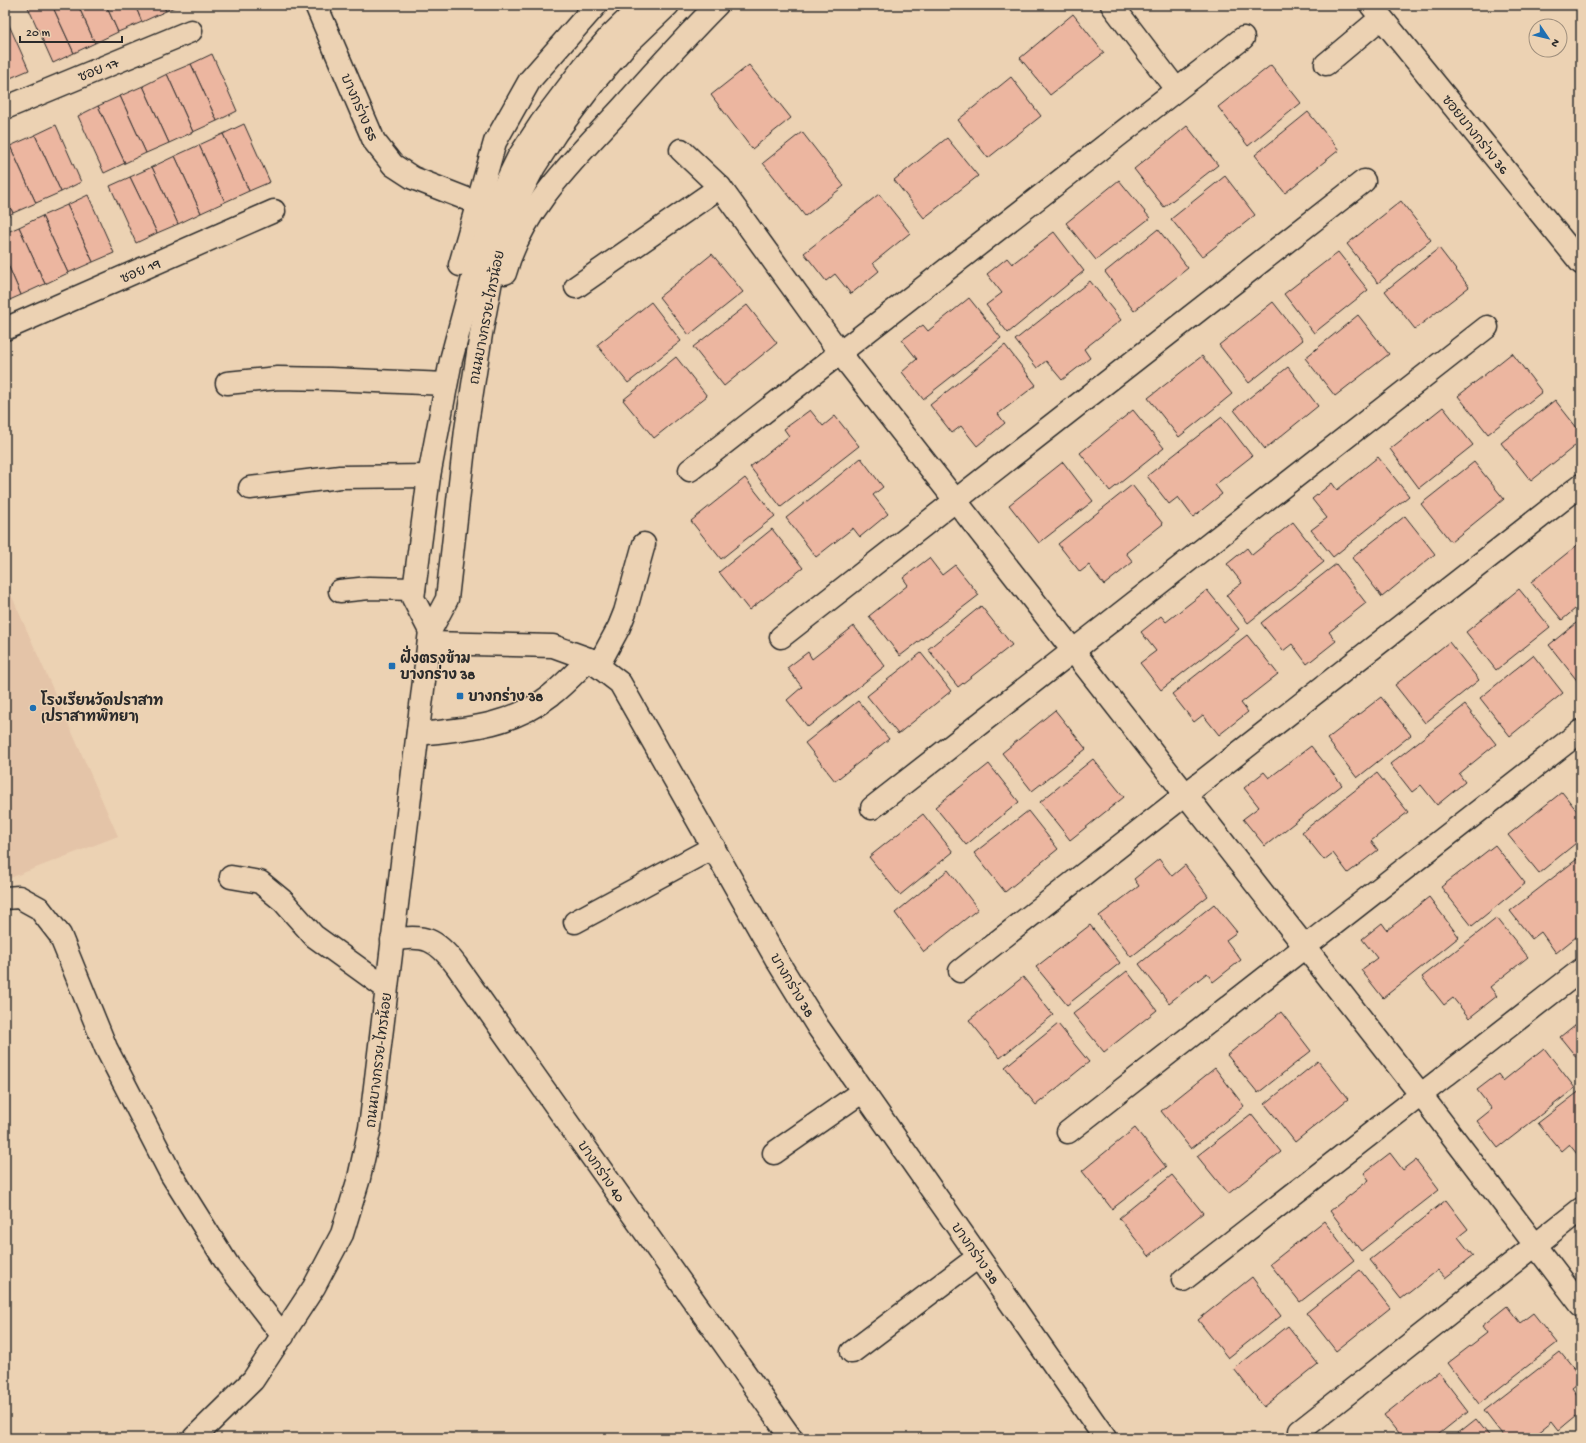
<svg xmlns="http://www.w3.org/2000/svg" width="1586" height="1443" viewBox="0 0 1586 1443" font-family="'Gochi Hand','Playpen Sans Thai',sans-serif">
  <style>
    .built { fill: #e4c4a8 }
    .building { fill: #ecb6a0; stroke: #2b2b2b }
    .lines { fill: none; stroke-linecap: round; stroke-linejoin: round }
    .minor-casing { stroke: #2b2b2b; stroke-width: 25 }
    .major-casing { stroke: #2b2b2b; stroke-width: 25 }
    .minor { stroke: #ecd2b3; stroke-width: 22 }
    .major { stroke: #ecd2b3; stroke-width: 22 }
    .poi-dot { fill: #1f6fb2; stroke: #ecd2b3; stroke-width: 1.5 }
    .labels { text-anchor: middle; stroke-width: 3; stroke-linejoin: round; paint-order: stroke }
    .street-label { font-size: 14px; fill: #2b2b2b; stroke: #ecd2b3 }
    .poi-label { font-size: 14px; font-weight: bold; fill: #2b2b2b; stroke: #ecd2b3; text-anchor: start }
  </style>
  <rect width="100%" height="100%" fill="#ecd2b3"/>
  <filter id="ink" filterUnits="userSpaceOnUse"><feTurbulence type="fractalNoise" baseFrequency=".025" numOctaves="2"/><feDisplacementMap in="SourceGraphic" scale="8" xChannelSelector="R" yChannelSelector="G"/><feConvolveMatrix kernelMatrix="1 2 1 2 8 2 1 2 1" color-interpolation-filters="sRGB"/></filter>
  <g filter="url(#ink)">
    <path class="built" d="M5,581L118,836L5,880Z"/>
    <g class="building">
      <path d="M27,5H52L74,53L53,63Z"/>
      <path d="M52,5H78L95,43L74,53Z"/>
      <path d="M78,5H106L118,32L95,43Z"/>
      <path d="M106,5H135L142,22L118,32Z"/>
      <path d="M135,5H163L166,11L142,22Z"/>
      <path d="M163,5H178L166,11Z"/>
      <path d="M1073,14L1104,53L1050,95L1020,58Z"/>
      <path d="M5,16L29,70L8,79L5,73Z"/>
      <path d="M212,54L237,111L217,121L191,64Z"/>
      <path d="M191,64L217,121L193,132L167,74Z"/>
      <path d="M749,65L791,118L752,149L711,95Z"/>
      <path d="M1271,65L1301,103L1248,146L1218,107Z"/>
      <path d="M167,74L193,132L169,143L143,86Z"/>
      <path d="M1011,77L1041,116L988,158L958,120Z"/>
      <path d="M143,86L169,143L146,153L120,96Z"/>
      <path d="M120,96L146,153L125,163L98,106Z"/>
      <path d="M98,106L125,163L104,173L78,116Z"/>
      <path d="M1308,112L1339,150L1285,193L1255,155Z"/>
      <path d="M244,124L270,182L249,191L223,134Z"/>
      <path d="M56,125L81,182L61,192L35,135Z"/>
      <path d="M1187,126L1218,165L1164,207L1134,169Z"/>
      <path d="M802,132L844,186L805,216L763,163Z"/>
      <path d="M223,134L249,191L225,202L199,145Z"/>
      <path d="M35,135L61,192L36,203L10,146Z"/>
      <path d="M947,138L978,176L924,218L894,180Z"/>
      <path d="M199,145L225,202L201,213L175,156Z"/>
      <path d="M10,146L36,203L13,213L5,197V148Z"/>
      <path d="M175,156L201,213L178,224L152,167Z"/>
      <path d="M152,167L178,224L157,233L130,177Z"/>
      <path d="M1225,176L1255,215L1202,257L1171,219Z"/>
      <path d="M130,177L157,233L136,243L110,186Z"/>
      <path d="M1119,180L1150,218L1096,260L1066,223Z"/>
      <path d="M879,194L910,233L873,263L879,271L851,294L835,274L826,281L804,253Z"/>
      <path d="M88,195L114,253L93,262L67,205Z"/>
      <path d="M5,197L13,213L5,217Z"/>
      <path d="M1401,201L1431,240L1378,283L1347,244Z"/>
      <path d="M67,205L93,262L68,273L42,216Z"/>
      <path d="M42,216L68,273L45,284L19,227Z"/>
      <path d="M19,227L45,284L21,295L5,258V233Z"/>
      <path d="M1158,229L1188,268L1134,311L1105,272Z"/>
      <path d="M1054,232L1084,271L1008,333L986,305L1002,293L987,274L1007,258L1012,264Z"/>
      <path d="M1439,248L1469,287L1415,329L1385,291Z"/>
      <path d="M1338,252L1368,290L1314,333L1284,294Z"/>
      <path d="M712,254L743,292L689,335L659,297Z"/>
      <path d="M5,258L21,295L5,302Z"/>
      <path d="M1090,281L1121,320L1084,349L1090,358L1062,380L1046,361L1037,368L1015,340Z"/>
      <path d="M969,298L1001,338L923,399L902,372L917,359L902,340L923,325L928,331Z"/>
      <path d="M651,302L681,341L628,383L597,345Z"/>
      <path d="M1273,302L1303,340L1249,383L1219,345Z"/>
      <path d="M747,305L777,343L724,386L693,347Z"/>
      <path d="M1358,315L1389,354L1335,396L1305,358Z"/>
      <path d="M1005,345L1036,385L998,414L1005,423L977,446L961,426L952,433L930,405Z"/>
      <path d="M1512,353L1542,392L1488,434L1458,396Z"/>
      <path d="M1202,356L1232,394L1179,437L1148,398Z"/>
      <path d="M676,357L707,396L654,438L623,400Z"/>
      <path d="M1288,367L1318,406L1265,449L1234,410Z"/>
      <path d="M1555,400L1581,433V441L1531,481L1501,443Z"/>
      <path d="M1443,407L1473,445L1419,488L1390,449Z"/>
      <path d="M810,410L823,426L835,416L859,446L781,507L750,467L789,436L784,429Z"/>
      <path d="M1133,410L1164,448L1110,491L1080,453Z"/>
      <path d="M1222,417L1252,456L1215,485L1222,494L1193,517L1178,497L1169,504L1147,476Z"/>
      <path d="M1378,457L1409,496L1333,557L1311,530L1327,518L1312,499L1332,483L1337,490Z"/>
      <path d="M861,458L883,487L873,495L888,514L860,537L853,528L816,557L786,518Z"/>
      <path d="M1063,462L1093,501L1039,543L1009,505Z"/>
      <path d="M1474,462L1504,499L1451,542L1421,504Z"/>
      <path d="M745,478L775,516L721,559L691,521Z"/>
      <path d="M1132,485L1163,524L1126,553L1133,562L1104,585L1089,565L1080,572L1058,544Z"/>
      <path d="M1405,516L1435,554L1382,597L1352,558Z"/>
      <path d="M1293,522L1324,562L1248,623L1226,595L1242,583L1227,564L1247,548L1252,555Z"/>
      <path d="M772,529L803,568L749,610L719,572Z"/>
      <path d="M1581,542V604L1562,620L1531,582Z"/>
      <path d="M929,558L942,575L955,565L979,595L900,656L869,616L908,585L903,578Z"/>
      <path d="M1336,564L1366,603L1329,632L1336,641L1307,664L1292,644L1283,651L1261,623Z"/>
      <path d="M1519,589L1550,627L1496,670L1466,632Z"/>
      <path d="M1207,590L1239,629L1161,690L1140,663L1156,651L1141,632L1161,616L1166,622Z"/>
      <path d="M981,606L1012,645L958,687L928,649Z"/>
      <path d="M1581,619V682L1579,683L1549,645Z"/>
      <path d="M854,626L885,666L808,727L787,700L802,687L787,668L808,652L812,659Z"/>
      <path d="M1247,635L1278,674L1241,703L1248,712L1219,735L1203,715L1194,722L1172,694Z"/>
      <path d="M1449,642L1479,680L1425,723L1395,685Z"/>
      <path d="M921,653L951,691L898,734L867,696Z"/>
      <path d="M1533,655L1563,693L1510,736L1480,698Z"/>
      <path d="M1381,697L1411,735L1357,778L1327,739Z"/>
      <path d="M858,701L889,739L835,781L805,743Z"/>
      <path d="M1465,705L1496,744L1459,774L1465,782L1437,805L1421,785L1412,792L1390,764Z"/>
      <path d="M1055,710L1086,749L1032,791L1002,753Z"/>
      <path d="M1311,746L1342,785L1265,846L1243,819L1259,807L1244,788L1264,772L1269,778Z"/>
      <path d="M1093,759L1124,797L1070,840L1040,802Z"/>
      <path d="M989,764L1019,802L966,845L935,807Z"/>
      <path d="M1377,773L1408,812L1371,841L1378,850L1348,873L1333,853L1324,860L1302,832Z"/>
      <path d="M1562,792L1581,816V839L1539,873L1508,835Z"/>
      <path d="M1028,811L1058,849L1005,892L974,853Z"/>
      <path d="M923,814L953,852L900,895L869,857Z"/>
      <path d="M1495,845L1525,883L1472,926L1441,887Z"/>
      <path d="M1581,856V919L1579,921L1581,924V933L1556,953L1541,932L1532,939L1510,911Z"/>
      <path d="M1159,859L1172,876L1185,865L1208,896L1131,957L1099,916L1139,886L1134,879Z"/>
      <path d="M948,870L978,909L924,952L895,913Z"/>
      <path d="M1429,897L1459,937L1383,998L1361,970L1377,958L1362,939L1382,923L1387,930Z"/>
      <path d="M1214,904L1237,932L1226,940L1241,960L1213,982L1207,973L1169,1003L1139,964Z"/>
      <path d="M1497,918L1528,957L1490,987L1497,996L1469,1018L1453,998L1444,1005L1422,977Z"/>
      <path d="M1090,925L1120,963L1067,1005L1036,967Z"/>
      <path d="M1127,971L1157,1010L1104,1052L1073,1014Z"/>
      <path d="M1023,977L1053,1015L1000,1058L969,1020Z"/>
      <path d="M1281,1012L1311,1051L1258,1093L1227,1055Z"/>
      <path d="M1581,1020V1063L1560,1037Z"/>
      <path d="M1058,1024L1089,1062L1036,1105L1005,1067Z"/>
      <path d="M1544,1048L1575,1088L1498,1148L1477,1121L1492,1109L1477,1090L1498,1074L1503,1081Z"/>
      <path d="M1318,1061L1348,1099L1295,1142L1265,1104Z"/>
      <path d="M1215,1068L1244,1106L1191,1149L1161,1111Z"/>
      <path d="M1581,1090V1159L1569,1144L1561,1151L1538,1123Z"/>
      <path d="M1251,1114L1281,1152L1228,1194L1197,1156Z"/>
      <path d="M1135,1128L1166,1167L1112,1209L1082,1171Z"/>
      <path d="M1390,1153L1403,1170L1416,1160L1439,1190L1361,1251L1330,1211L1369,1180L1364,1173Z"/>
      <path d="M1172,1175L1203,1213L1149,1256L1119,1218Z"/>
      <path d="M1446,1200L1468,1229L1458,1237L1473,1256L1445,1278L1438,1270L1401,1299L1370,1260Z"/>
      <path d="M1324,1221L1354,1260L1300,1302L1270,1264Z"/>
      <path d="M1360,1270L1390,1308L1336,1351L1306,1313Z"/>
      <path d="M1252,1277L1281,1316L1228,1358L1198,1320Z"/>
      <path d="M1507,1306L1520,1323L1533,1313L1557,1343L1479,1404L1448,1363L1487,1333L1482,1326Z"/>
      <path d="M1288,1326L1318,1364L1264,1407L1234,1369Z"/>
      <path d="M1560,1352L1581,1378V1381L1572,1388L1581,1400V1412L1559,1430L1552,1421L1531,1438H1505L1484,1411Z"/>
      <path d="M1438,1372L1468,1411L1434,1438H1402L1384,1415Z"/>
      <path d="M1476,1419L1491,1438H1452Z"/>
    </g>
    <g class="lines">
      <g class="minor-casing">
        <g id="minor">
          <path d="M316,5L374,141L393,165L413,178L477,203"/>
          <path d="M1112,5L1176,89"/>
          <path d="M1371,5L1581,263"/>
          <path d="M1326,64L1381,18"/>
          <path d="M5,108L191,31"/>
          <path d="M681,150L720,187L840,353L1421,1095L1581,1305"/>
          <path d="M576,287L720,187"/>
          <path d="M5,329L274,211"/>
          <path d="M227,383L278,378L330,379L446,384"/>
          <path d="M690,470L1243,38"/>
          <path d="M250,488L340,477L429,476"/>
          <path d="M340,591L369,588L414,589"/>
          <path d="M781,637L1364,181"/>
          <path d="M429,643L553,646L589,659L620,683L778,962L818,1027L1105,1438"/>
          <path d="M598,666L619,627L625,612L644,544"/>
          <path d="M418,734C466,729 512,726 551,695C565,684 577,671 589,659"/>
          <path d="M872,808L1487,327"/>
          <path d="M231,877L260,882L283,901L314,936L386,988"/>
          <path d="M5,898L19,897L39,908L60,935L106,1048L171,1174L228,1265L283,1336"/>
          <path d="M575,922L714,847"/>
          <path d="M392,940C425,934 436,939 456,965L791,1438"/>
          <path d="M960,971L1581,485"/>
          <path d="M1068,1132L1581,731"/>
          <path d="M774,1153L863,1091"/>
          <path d="M1183,1280L1581,970"/>
          <path d="M852,1352L978,1257"/>
          <path d="M1300,1431L1581,1209"/>
        </g>
      </g>
      <g class="major-casing">
        <g id="major">
          <path d="M460,265L495,142L530,80L596,5"/>
          <path d="M505,273C523,207 577,157 622,108C653,73 684,38 717,5"/>
          <path d="M430,631L413,598L429,476L451,360L482,244L500,195L518,158L541,123L585,65L611,35L642,5"/>
          <path d="M194,1438L253,1380L314,1287L342,1234L359,1178L370,1128L430,631L447,599L466,430L481,334L497,249L516,202L534,167L556,133L599,76L624,47L668,5"/>
        </g>
      </g>
      <use href="#minor" class="minor"/>
      <use href="#major" class="major"/>
    </g>
  </g>
  <g class="poi-dot">
    <rect x="388" y="662" width="8" height="8" rx="2"/>
    <rect x="456" y="692" width="8" height="8" rx="2"/>
    <circle cx="33" cy="708" r="4"/>
  </g>
  <g class="labels">
    <g class="street-label">
      <text transform="translate(98 69) rotate(-22)" y="5">ซอย 17</text>
      <text transform="translate(360 107) rotate(66)" y="5">บางกร่าง 55</text>
      <text transform="translate(1476 134) rotate(51)" y="5">ซอยบางกร่าง 36</text>
      <text transform="translate(140 270) rotate(-24)" y="5">ซอย 19</text>
      <text transform="translate(486 317) rotate(-79)" y="5">ถนนบางกรวย-ไทรน้อย</text>
      <text transform="translate(793 985) rotate(59)" y="5">บางกร่าง 38</text>
      <text transform="translate(378 1060) rotate(-83)" y="5">ถนนบางกรวย-ไทรน้อย</text>
      <text transform="translate(602 1171) rotate(55)" y="5">บางกร่าง 40</text>
      <text transform="translate(976 1253) rotate(55)" y="5">บางกร่าง 38</text>
    </g>
    <g class="poi-label">
      <text x="400" y="663">ฝั่งตรงข้าม<tspan x="400" dy="16">บางกร่าง 38</tspan></text>
      <text x="468" y="701">บางกร่าง 38</text>
      <text x="41" y="705">โรงเรียนวัดปราสาท<tspan x="41" dy="16">(ปราสาทพิทยา)</tspan></text>
    </g>
  </g>
  <rect width="1586" height="1443" fill="none" stroke="#ecd2b3" stroke-width="20"/>
  <rect x="10" y="10" width="1566" height="1423" fill="none" stroke="#2b2b2b" stroke-width="1.5" filter="url(#ink)"/>
  <g transform="translate(1548 38) rotate(125)"><circle r="19" fill="#ecd2b3" stroke="#9f8f7d"/>
  <path d="M0-3L7 15L0 10L-7 15Z" fill="#1f6fb2"/>
  <text y="-6" font-size="11" font-weight="bold" text-anchor="middle" fill="#2b2b2b">N</text>
  </g>
  <path d="M20 36v6h102v-6" fill="none" stroke="#2b2b2b" stroke-width="2"/>
  <text x="26" y="36" font-size="12" fill="#2b2b2b" stroke="#ecd2b3" stroke-width="3" paint-order="stroke">20 m</text>
</svg>
